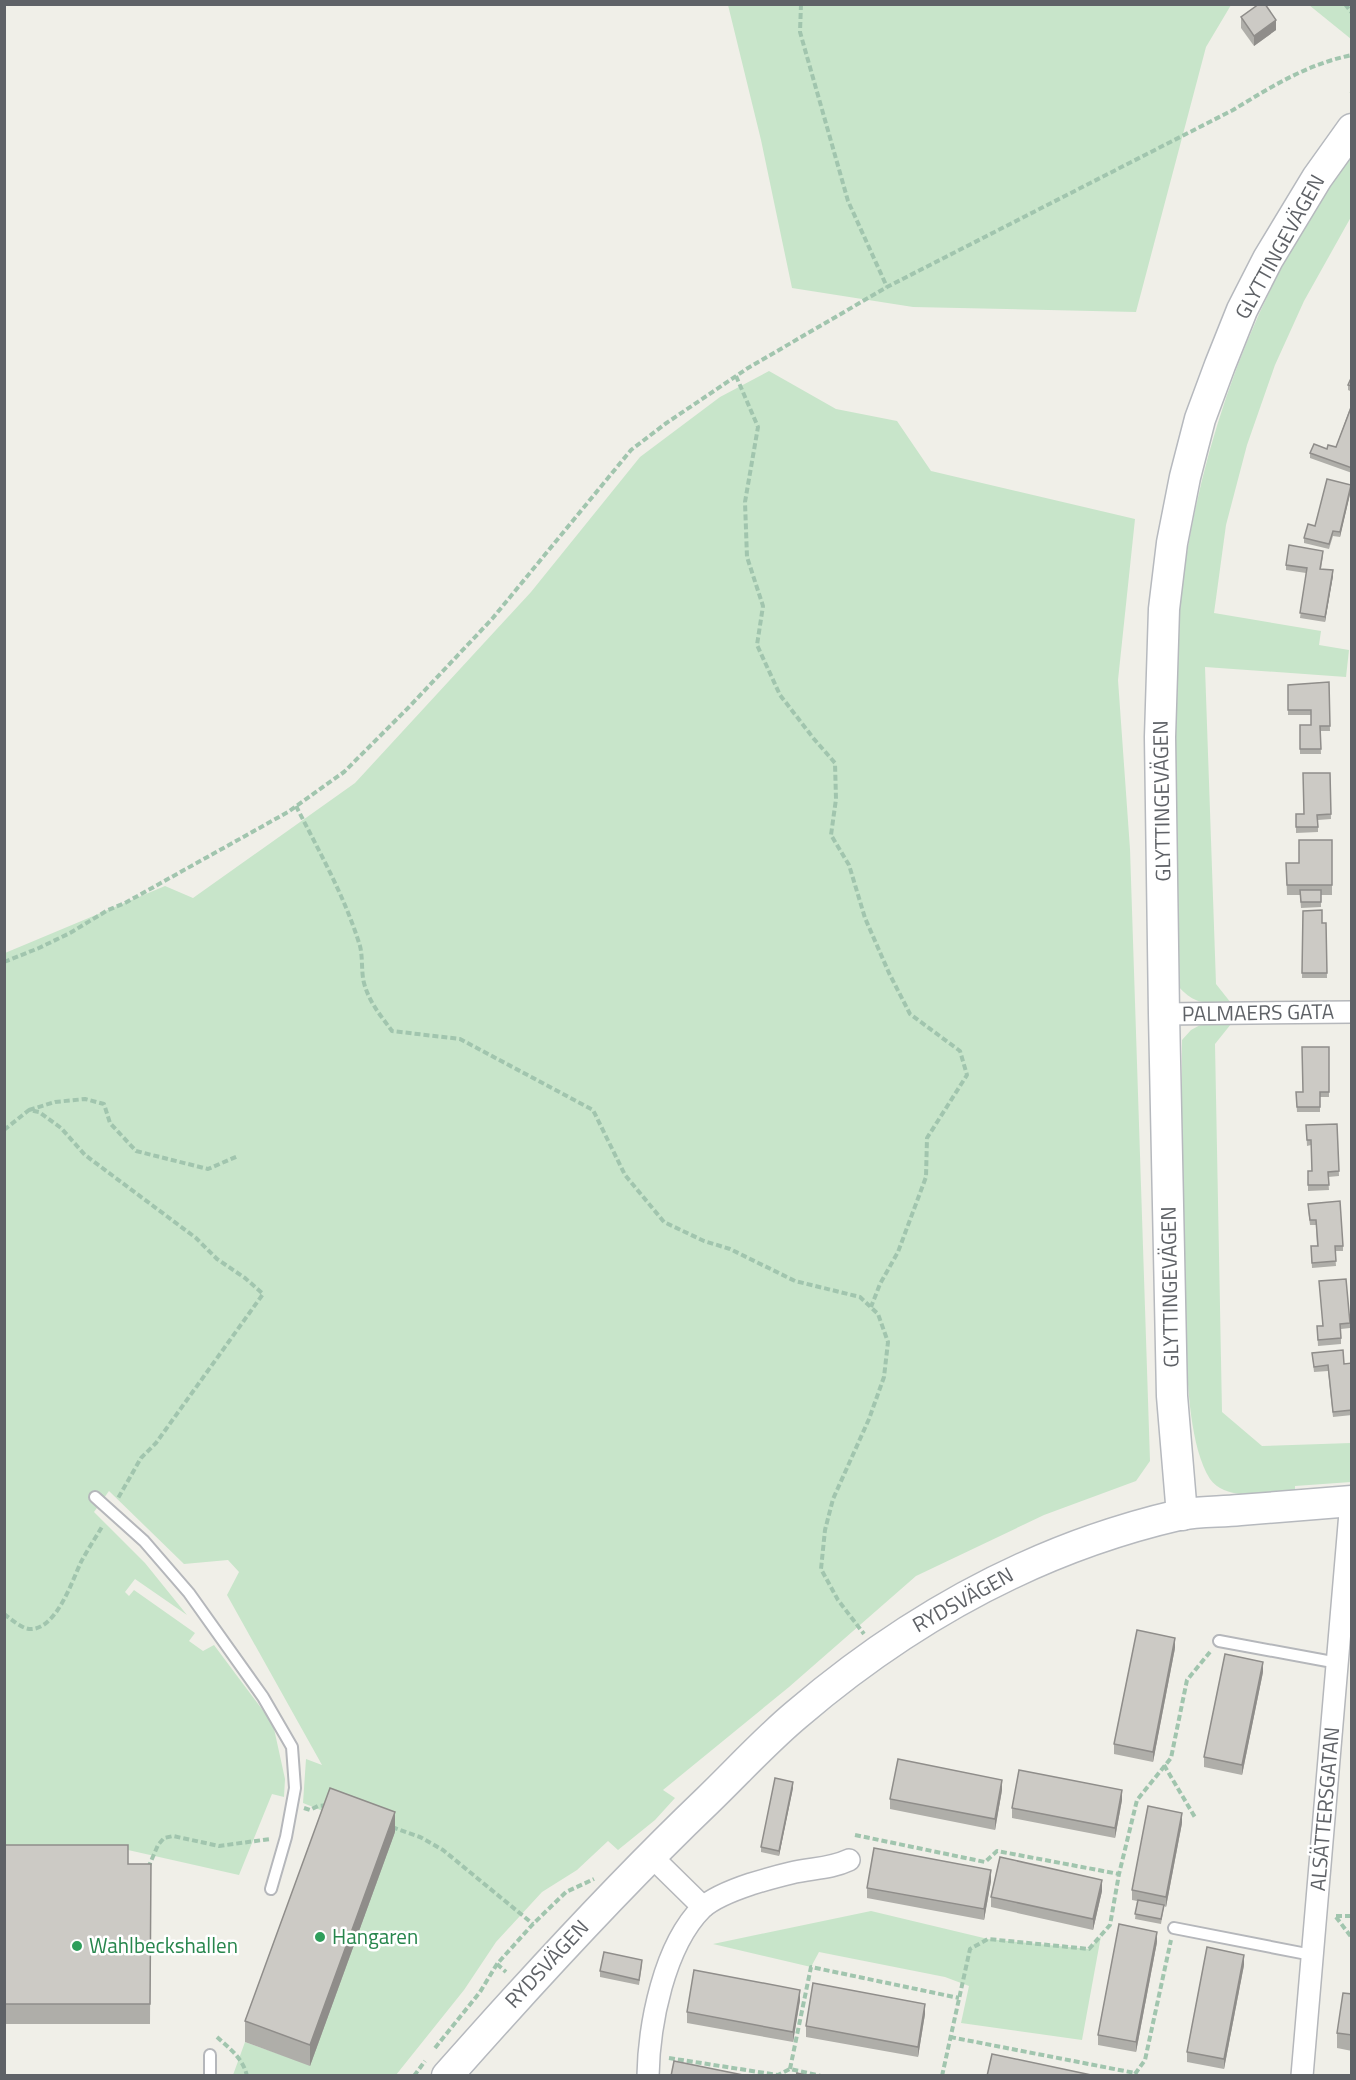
<svg xmlns="http://www.w3.org/2000/svg" width="1356" height="2080" viewBox="0 0 1356 2080" font-family="'Titillium Web',sans-serif">
  <style>
    .green { fill: #c8e5ca }
    .lines { fill: none; stroke-linecap: round; stroke-linejoin: round }
    .lane-casing { stroke: #b5b7bb; stroke-width: 14 }
    .street-casing { stroke: #b5b7bb; stroke-width: 24 }
    .secondary-casing { stroke: #b6b9be; stroke-width: 33 }
    .path { stroke: #a1c5ae; stroke-width: 4; stroke-dasharray: 6 3; stroke-linecap: butt }
    .lane { stroke: #fff; stroke-width: 10 }
    .street { stroke: #fff; stroke-width: 21 }
    .secondary { stroke: #fff; stroke-width: 30 }
    .wall { fill: #afaea9 }
    .shaded-wall { fill: #8f8d8a }
    .building { fill: #cccac5; stroke: #8f8d8a; stroke-width: 1.5 }
    .leisure-dot { fill: #2e9e5b; stroke: #fff; stroke-width: 2 }
    .labels { text-anchor: middle; stroke-width: 5; stroke-linejoin: round; paint-order: stroke }
    .street-label { font-size: 21px; fill: #5f6267; stroke: #fff }
    .leisure-label { font-size: 21px; fill: #27864d; stroke: #fff; text-anchor: start }
  </style>
  <rect width="100%" height="100%" fill="#f0efe8"/>
  <g class="green">
    <path d="M728,5H1231L1206,47L1136,312L913,307L792,288L761,140Z"/>
    <path d="M1309,5H1351V39Z"/>
    <path d="M1351,156V217L1304,301L1275,365L1247,445L1226,525L1214,613L1321,631L1319,645L1349,650L1346,677L1205,667L1216,984L1231,1003C1206,1003 1196,1006 1178,986C1178,910 1177,834 1176,759C1176,706 1174,652 1180,600C1200,440 1255,287 1351,156Z"/>
    <path d="M769,371L836,409L897,421L931,471L1135,519L1118,680L1130,849L1150,1461L1136,1481L1044,1515L916,1576L789,1687L663,1790L675,1798L655,1820L618,1850L608,1841L577,1870L542,1892L496,1942L464,1990L396,2075H233L245,2042L310,2065L328,1813L303,1803L306,1759L322,1765L227,1595L239,1572L228,1560L184,1564L109,1491L94,1512L145,1563L187,1615L135,1579L125,1592L129,1596L134,1590L195,1633L189,1641L203,1651L214,1645L273,1724L285,1779L284,1797L272,1794L239,1875L128,1850L5,1865V953L165,886L193,898L355,783L531,592L640,457L720,397Z"/>
    <path d="M1202,1024H1231L1215,1044L1222,1412L1262,1446L1351,1443V1482L1295,1486V1492L1241,1494C1230,1493 1217,1489 1210,1479C1190,1447 1188,1386 1186,1350C1180,1247 1182,1143 1182,1040L1191,1030Z"/>
    <path d="M871,1911L988,1939L1089,1949L1101,1936L1082,2040L961,2023L969,1986L945,1977L819,1952L811,1967L713,1944Z"/>
  </g>
  <g class="lines">
    <g class="lane-casing">
      <g id="lane">
        <path d="M95,1497L144,1541L189,1593L263,1697L292,1747L295,1788L286,1837L271,1889"/>
        <path d="M1219,1641L1338,1663"/>
        <path d="M1174,1928L1312,1955"/>
        <path d="M210,2076V2055"/>
      </g>
    </g>
    <g class="street-casing">
      <g id="street">
        <path d="M1164,1014L1352,1012"/>
        <path d="M650,1855L703,1907"/>
        <path d="M648,2076C649,2024 664,1946 702,1908C714,1897 736,1889 751,1884C764,1880 778,1876 791,1873C811,1868 830,1869 849,1860"/>
        <path d="M1302,2076L1351,1501"/>
      </g>
    </g>
    <g class="secondary-casing">
      <g id="secondary">
        <path d="M1182,1515L1172,1396L1164,1014L1160,737L1164,609L1172,543L1185,477L1200,419L1220,365L1242,310L1268,259L1317,178L1352,129"/>
        <path d="M447,2076C531,1981 616,1888 708,1800C737,1772 765,1741 796,1715C907,1620 1036,1548 1179,1515C1198,1511 1220,1512 1240,1510C1277,1507 1314,1504 1352,1501"/>
      </g>
    </g>
    <g class="path">
      <path d="M801,4L800,32L848,201L887,287"/>
      <path d="M1345,4L1352,13"/>
      <path d="M1351,94L1352,93"/>
      <path d="M736,376L758,427L745,502L747,557L763,606L757,645L780,695L814,739L835,763L836,799L831,835L849,865L865,918L889,973L910,1014L960,1051L967,1075L927,1138L926,1177L898,1252L880,1284L871,1307"/>
      <path d="M296,806C319,851 345,897 360,946C363,958 361,971 364,983C369,1002 381,1016 392,1031L460,1039L593,1110L625,1175L664,1222L704,1241L730,1249L795,1281L860,1297L878,1314L888,1342L884,1377L869,1419L833,1499L825,1530L821,1569L838,1600L864,1634"/>
      <path d="M4,962L39,948L70,933L108,910L125,903L288,812L344,772L409,707L492,619L631,450L665,424L748,368L887,287L1233,110C1271,87 1307,64 1352,55"/>
      <path d="M29,1110L55,1102L85,1099L104,1104L110,1123L136,1151L208,1169L238,1156"/>
      <path d="M4,1130L29,1110L39,1112L61,1128L85,1155L196,1238L217,1259L245,1278L263,1294L156,1443L141,1458L117,1500"/>
      <path d="M4,1614C11,1619 21,1628 29,1629C56,1631 72,1581 81,1562C88,1549 96,1537 103,1525"/>
      <path d="M1164,1765L1196,1819"/>
      <path d="M304,1808L310,1810L318,1806L329,1805"/>
      <path d="M392,1827L420,1837L443,1850L533,1924"/>
      <path d="M855,1835L985,1862L997,1851L1119,1874"/>
      <path d="M148,1868L158,1845L164,1838L173,1836L219,1846L270,1839"/>
      <path d="M1336,1916H1352"/>
      <path d="M1336,1917L1352,1938"/>
      <path d="M497,1964L506,1972"/>
      <path d="M217,2037C229,2048 243,2058 247,2076"/>
      <path d="M950,2037L1135,2073"/>
      <path d="M435,2048L480,1992L497,1964L533,1924L566,1892L594,1879"/>
      <path d="M669,2058L778,2075L790,2069L821,2076"/>
      <path d="M790,2069L811,1967L959,1998"/>
      <path d="M1135,2074L1145,2060L1171,1940"/>
      <path d="M414,2076L425,2061"/>
      <path d="M942,2076L970,1949L988,1939L1089,1949L1110,1925L1119,1874L1137,1800L1171,1758L1187,1680L1210,1652"/>
    </g>
    <use href="#lane" class="lane"/>
    <use href="#street" class="street"/>
    <use href="#secondary" class="secondary"/>
  </g>
  <g class="wall">
    <path d="M1241,17L1276,30L1254,46L1241,28Z"/>
    <path d="M1352,376V392L1348,390V385Z"/>
    <path d="M1351,405L1352,473L1310,458V453L1336,447Z"/>
    <path d="M1351,490L1340,537L1333,536L1329,549L1304,543V538Z"/>
    <path d="M1323,556L1321,569L1333,576L1325,622L1300,618L1306,573L1286,570V565Z"/>
    <path d="M1329,682L1330,731H1320L1321,754H1300V725H1311V715H1288V685Z"/>
    <path d="M1330,773L1331,819L1318,820V832L1296,833V814H1304Z"/>
    <path d="M1332,840V895H1321V907L1301,908L1300,895H1287L1286,863H1299Z"/>
    <path d="M1303,911L1322,923H1326L1327,978H1302Z"/>
    <path d="M1329,1047V1097H1320V1112H1297L1296,1092H1303Z"/>
    <path d="M1337,1124L1339,1176L1328,1177L1329,1190L1308,1191V1171H1312L1311,1145L1307,1146L1306,1125Z"/>
    <path d="M1308,1209L1343,1246V1251H1335L1336,1266L1312,1268L1311,1246H1317L1316,1225H1310Z"/>
    <path d="M1350,1323V1328L1341,1329V1344L1318,1346L1317,1326Z"/>
    <path d="M1312,1353L1344,1364L1352,1363V1415L1333,1417L1328,1371L1314,1372Z"/>
    <path d="M1175,1648L1153,1762L1114,1754V1744Z"/>
    <path d="M1263,1672L1242,1775L1204,1767V1757Z"/>
    <path d="M793,1788L779,1856L761,1852V1847Z"/>
    <path d="M1002,1790L995,1830L890,1809V1799Z"/>
    <path d="M1122,1800L1115,1838L1012,1818V1808Z"/>
    <path d="M1182,1823L1166,1907L1164,1906L1161,1924L1135,1919L1137,1901L1132,1900V1890Z"/>
    <path d="M395,1832L310,2066L245,2042V2021Z"/>
    <path d="M4,1845L128,1864H151L150,2024H4Z"/>
    <path d="M991,1881L984,1920L867,1898V1888Z"/>
    <path d="M1102,1891L1093,1930L991,1907V1897Z"/>
    <path d="M1157,1942L1136,2052L1098,2045V2035Z"/>
    <path d="M642,1965L639,1985L600,1977V1971Z"/>
    <path d="M1244,1965L1224,2069L1187,2062V2052Z"/>
    <path d="M1352,1994V2051L1337,2048V2033Z"/>
    <path d="M800,2000L793,2042L687,2023V2012Z"/>
    <path d="M925,2014L918,2057L806,2037V2026Z"/>
  </g>
  <g class="shaded-wall">
    <path d="M1276,20V30L1254,46V36Z"/>
    <path d="M1351,485V490L1340,537V532Z"/>
    <path d="M1333,570V576L1325,622V617Z"/>
    <path d="M1175,1638V1648L1153,1762V1752Z"/>
    <path d="M1263,1662V1672L1242,1775V1765Z"/>
    <path d="M1002,1780V1790L995,1830V1819Z"/>
    <path d="M793,1782V1788L779,1856V1851Z"/>
    <path d="M1122,1790V1800L1115,1838V1828Z"/>
    <path d="M395,1812V1832L310,2066V2045Z"/>
    <path d="M1182,1813V1823L1166,1907V1897Z"/>
    <path d="M991,1870V1881L984,1920V1909Z"/>
    <path d="M1102,1880V1891L1093,1930V1919Z"/>
    <path d="M1157,1932V1942L1136,2052V2042Z"/>
    <path d="M1244,1955V1965L1224,2069V2059Z"/>
    <path d="M800,1990V2000L793,2042V2032Z"/>
    <path d="M925,2004V2014L918,2057V2047Z"/>
  </g>
  <g class="building">
    <path d="M1259,4H1265L1276,20L1254,36L1241,17Z"/>
    <path d="M1352,376V386L1348,385Z"/>
    <path d="M1352,405V468L1310,453L1314,444L1327,449L1328,445L1336,447Z"/>
    <path d="M1327,479L1351,485L1340,532L1333,531L1329,544L1304,538L1308,524L1315,526Z"/>
    <path d="M1289,545L1323,551L1320,569L1333,570L1325,617L1300,613L1307,568L1286,565Z"/>
    <path d="M1329,682L1330,726H1320L1321,749H1300V725H1311V710H1288V685Z"/>
    <path d="M1303,773H1330L1331,814L1317,815L1318,827H1296V814H1304Z"/>
    <path d="M1299,840H1332V885H1287L1286,863H1299Z"/>
    <path d="M1300,890H1321V902H1301Z"/>
    <path d="M1322,910V923H1326L1327,973H1302L1303,911Z"/>
    <path d="M1302,1047H1329V1092H1320V1107H1297L1296,1092H1303Z"/>
    <path d="M1337,1124L1339,1171L1328,1172L1329,1185H1308V1171H1312L1311,1140H1307L1306,1125Z"/>
    <path d="M1340,1201L1343,1246H1335L1336,1261L1312,1263L1311,1246H1318L1316,1220H1310L1308,1204Z"/>
    <path d="M1346,1279L1350,1323L1340,1324L1341,1338L1318,1340L1317,1326H1323L1319,1281Z"/>
    <path d="M1343,1350L1344,1364L1352,1363V1410L1333,1412L1328,1365L1314,1367L1312,1353Z"/>
    <path d="M1137,1630L1175,1638L1153,1752L1114,1744Z"/>
    <path d="M1225,1654L1263,1662L1242,1765L1204,1757Z"/>
    <path d="M898,1759L1002,1780L995,1819L890,1799Z"/>
    <path d="M1019,1770L1122,1790L1115,1828L1012,1808Z"/>
    <path d="M775,1778L793,1782L779,1851L761,1847Z"/>
    <path d="M330,1788L395,1812L310,2045L245,2021Z"/>
    <path d="M1148,1806L1182,1813L1166,1897L1132,1890Z"/>
    <path d="M4,1845H128V1864H151L150,2004H4Z"/>
    <path d="M874,1848L991,1870L984,1909L867,1888Z"/>
    <path d="M1000,1857L1102,1880L1093,1919L991,1897Z"/>
    <path d="M1138,1900L1164,1905L1161,1919L1135,1914Z"/>
    <path d="M1119,1924L1157,1932L1136,2042L1098,2035Z"/>
    <path d="M1207,1947L1244,1955L1224,2059L1187,2052Z"/>
    <path d="M604,1952L642,1960L639,1980L600,1971Z"/>
    <path d="M694,1970L800,1990L793,2032L687,2012Z"/>
    <path d="M813,1983L925,2004L918,2047L806,2026Z"/>
    <path d="M1343,1993L1352,1994V2035L1337,2033Z"/>
    <path d="M992,2054L1096,2076H987Z"/>
    <path d="M674,2061L748,2076H671Z"/>
    <path d="M797,2073L809,2076H796Z"/>
  </g>
  <g class="leisure-dot">
    <circle cx="320" cy="1937" r="6"/>
    <circle cx="77" cy="1946" r="6"/>
  </g>
  <g class="labels">
    <g class="street-label">
      <text transform="translate(1280 247) rotate(-61)" y="7">GLYTTINGEVÄGEN</text>
      <text transform="translate(1162 801) rotate(-91)" y="7">GLYTTINGEVÄGEN</text>
      <text transform="translate(1258 1013) rotate(-1)" y="7">PALMAERS GATA</text>
      <text transform="translate(1170 1287) rotate(-91)" y="7">GLYTTINGEVÄGEN</text>
      <text transform="translate(963 1600) rotate(-29)" y="7">RYDSVÄGEN</text>
      <text transform="translate(1325 1809) rotate(-85)" y="7">ALSÄTTERSGATAN</text>
      <text transform="translate(547 1964) rotate(-47)" y="7">RYDSVÄGEN</text>
    </g>
    <g class="leisure-label">
      <text x="332" y="1944">Hangaren</text>
      <text x="89" y="1953">Wahlbeckshallen</text>
    </g>
  </g>
  <rect width="1356" height="2080" fill="none" stroke="#5f6267" stroke-width="12"/>
</svg>
